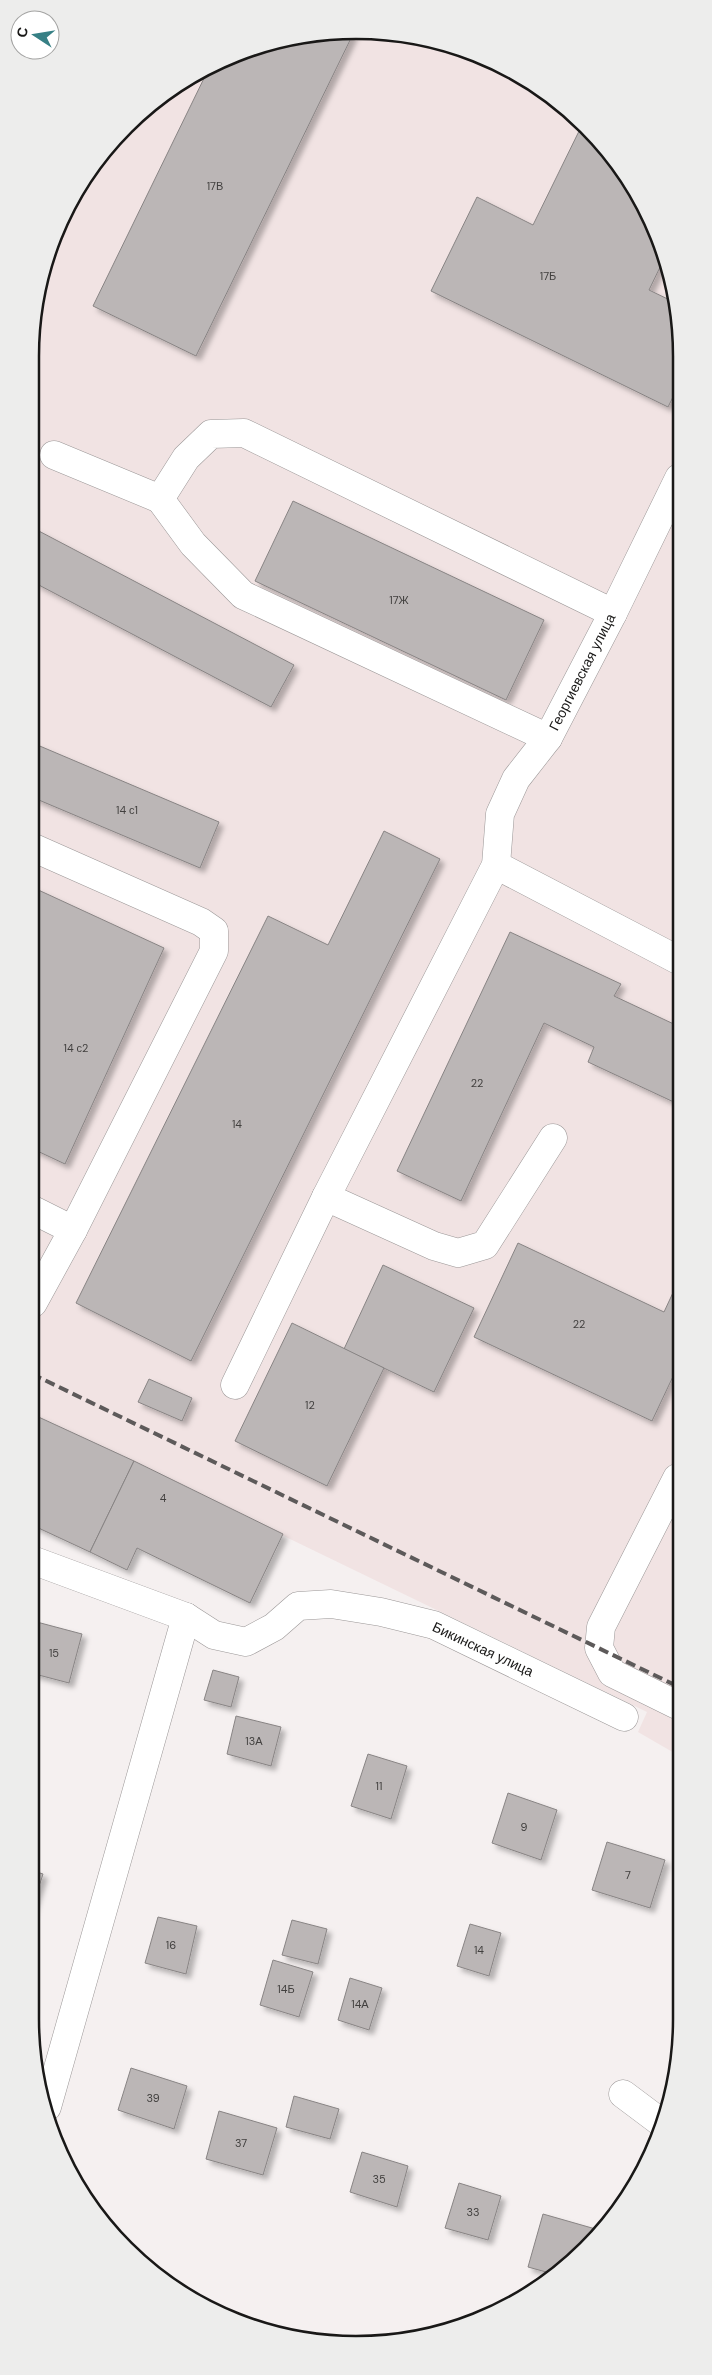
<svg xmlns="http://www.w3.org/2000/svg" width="712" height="2375" viewBox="0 0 712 2375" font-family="'DM Sans',sans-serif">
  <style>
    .built { fill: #f1e3e3 }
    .building { fill: #bbb6b6; stroke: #888484; filter: url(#shadow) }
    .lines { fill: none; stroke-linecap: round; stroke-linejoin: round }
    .minor-casing { stroke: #9b9797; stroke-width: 29 }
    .minor { stroke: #fff; stroke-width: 28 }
    .rail { stroke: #5d5a5a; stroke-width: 4; stroke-dasharray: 10 5; stroke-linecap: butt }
    .labels { text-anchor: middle; stroke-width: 4.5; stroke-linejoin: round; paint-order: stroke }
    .number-label { font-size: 11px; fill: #42403f }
    .street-label { font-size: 14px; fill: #191817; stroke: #fff }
    .rim { fill: none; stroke: #191817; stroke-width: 2.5 }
  </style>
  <defs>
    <filter id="shadow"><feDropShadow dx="4.5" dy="4.5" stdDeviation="2.5" flood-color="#0004"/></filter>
  </defs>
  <rect width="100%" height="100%" fill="#f5f0f0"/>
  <path class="built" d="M356,30L419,36L519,74L587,126L649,212L679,314L676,1754L638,1732L647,1712L32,1414L36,293L55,232L85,175L125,126L175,85L231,55L292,36Z"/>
  <g class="building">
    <path d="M355,30L196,356L93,306L210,66L231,55L292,36Z"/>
    <path d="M583,123L649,212L663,261L649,290L676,303L679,314V385L668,407L431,291L477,197L533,225Z"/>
    <path d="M293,501L544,620L506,700L255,581Z"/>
    <path d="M35,529L294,665L271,707L35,583Z"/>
    <path d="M35,744L219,822L200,868L34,798Z"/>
    <path d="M384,831L440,859L191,1361L76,1303L268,916L328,945Z"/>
    <path d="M34,888L164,948L65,1164L33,1149Z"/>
    <path d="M510,932L621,984L614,996L678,1026V1104L588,1062L594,1047L544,1023L461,1201L397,1171Z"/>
    <path d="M518,1243L664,1312L677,1284V1368L652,1421L474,1337Z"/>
    <path d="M383,1265L474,1308L434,1392L344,1349Z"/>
    <path d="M292,1323L384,1368L327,1486L235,1441Z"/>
    <path d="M149,1379L192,1398L182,1421L138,1402Z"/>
    <path d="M32,1414L134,1461L90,1552L32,1525Z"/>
    <path d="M134,1461L283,1534L250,1603L137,1548L127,1570L90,1552Z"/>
    <path d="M33,1621L82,1634L69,1683L31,1673V1628Z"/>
    <path d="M213,1670L239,1677L231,1707L204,1700Z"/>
    <path d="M236,1716L281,1727L271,1766L227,1754Z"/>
    <path d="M368,1754L407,1766L391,1819L351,1806Z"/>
    <path d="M508,1793L557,1810L541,1860L492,1843Z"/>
    <path d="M607,1842L665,1860L650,1908L592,1890Z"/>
    <path d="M31,1870L43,1874L30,1915Z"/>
    <path d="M158,1917L197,1926L186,1974L145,1963Z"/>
    <path d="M292,1920L327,1929L318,1964L282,1955Z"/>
    <path d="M470,1924L501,1933L489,1976L457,1966Z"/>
    <path d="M273,1960L313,1972L299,2017L260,2005Z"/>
    <path d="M350,1978L382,1988L369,2030L338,2020Z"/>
    <path d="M131,2068L187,2086L174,2129L118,2110Z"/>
    <path d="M294,2096L339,2109L330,2139L286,2127Z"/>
    <path d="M219,2111L277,2128L263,2175L206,2159Z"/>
    <path d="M362,2152L408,2166L397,2207L350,2192Z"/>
    <path d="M459,2183L501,2196L488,2240L445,2228Z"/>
    <path d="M543,2214L599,2230L557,2275L528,2267Z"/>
  </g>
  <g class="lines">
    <g class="minor-casing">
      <g id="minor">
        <path d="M54,455L160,499L186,458L211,434L244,433L613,613"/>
        <path d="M160,499L193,544L243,595L548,738"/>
        <path d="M496,865L678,960"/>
        <path d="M326,1197L434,1246L458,1253L485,1245L553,1138"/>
        <path d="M33,1210L73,1230"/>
        <path d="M33,1303L73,1230L214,951V931L201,922L34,848"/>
        <path d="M235,1385L326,1197L496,865L500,814L516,779L548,738L613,613L679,478"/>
        <path d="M32,1560L186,1617L214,1635L246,1642L274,1627L298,1606L331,1604L381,1612L434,1625L624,1717"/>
        <path d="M677,1705L612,1673L599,1648L601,1627L677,1478"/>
        <path d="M623,2094L663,2124"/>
        <path d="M47,2107L186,1617"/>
      </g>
    </g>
    <use href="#minor" class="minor"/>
    <path class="rail" d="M32,1374L677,1686"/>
  </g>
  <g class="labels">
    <g class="number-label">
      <text x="215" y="190">17В</text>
      <text x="548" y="280">17Б</text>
      <text x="399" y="604">17Ж</text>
      <text x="127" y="814">14 с1</text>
      <text x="76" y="1052">14 с2</text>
      <text x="477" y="1087">22</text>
      <text x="237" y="1128">14</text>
      <text x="579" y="1328">22</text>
      <text x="310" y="1409">12</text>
      <text x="163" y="1502">4</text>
      <text x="54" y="1657">15</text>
      <text x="254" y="1745">13А</text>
      <text x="379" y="1790">11</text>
      <text x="524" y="1831">9</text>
      <text x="628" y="1879">7</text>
      <text x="171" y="1949">16</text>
      <text x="479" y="1954">14</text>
      <text x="286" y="1993">14Б</text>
      <text x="360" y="2008">14А</text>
      <text x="153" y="2102">39</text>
      <text x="241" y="2147">37</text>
      <text x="379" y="2183">35</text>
      <text x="473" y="2216">33</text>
    </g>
    <g class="street-label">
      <text transform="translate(582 672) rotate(-63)" y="5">Георгиевская улица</text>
      <text transform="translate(483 1649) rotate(25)" y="5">Бикинская улица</text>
    </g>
  </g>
  <path d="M0 0H712V2375H0ZM356 39H356A317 317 0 0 1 673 356V2019A317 317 0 0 1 356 2336H356A317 317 0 0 1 39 2019V356A317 317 0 0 1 356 39Z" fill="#ededec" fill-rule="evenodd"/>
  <path class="rim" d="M356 39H356A317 317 0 0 1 673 356V2019A317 317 0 0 1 356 2336H356A317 317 0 0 1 39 2019V356A317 317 0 0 1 356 39Z"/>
  <g transform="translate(35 35) rotate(282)"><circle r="24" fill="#ffffff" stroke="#a3a3a2"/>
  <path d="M0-4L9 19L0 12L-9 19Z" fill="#378085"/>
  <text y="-8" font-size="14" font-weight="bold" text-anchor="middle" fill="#191817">С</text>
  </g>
</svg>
